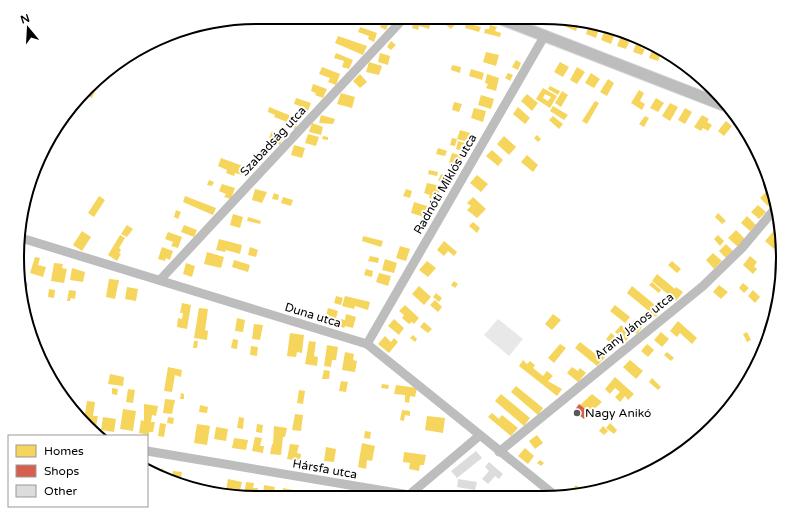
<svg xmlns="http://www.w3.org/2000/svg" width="800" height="515" viewBox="0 0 800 515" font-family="'Varela Round',sans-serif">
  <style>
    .green { fill: #e8e8e8 }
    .homes { fill: #f6d55c; fill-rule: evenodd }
    .shops { fill: #d6604d }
    .building { fill: #dcdcdc }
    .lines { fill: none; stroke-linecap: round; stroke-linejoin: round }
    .major-casing { stroke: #dbdbdb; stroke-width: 13 }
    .minor { stroke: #bdbdbd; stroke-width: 9 }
    .major { stroke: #bdbdbd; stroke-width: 11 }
    .poi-dot { fill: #595959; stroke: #fff; stroke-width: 1.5 }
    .labels { text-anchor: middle; stroke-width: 4; stroke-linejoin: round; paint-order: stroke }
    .street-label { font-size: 12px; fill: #000; stroke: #fff }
    .poi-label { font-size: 12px; fill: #000; stroke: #fff; text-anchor: start }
    .rim { fill: none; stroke: #000; stroke-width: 2 }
  </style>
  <rect width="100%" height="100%" fill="#fff"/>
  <path class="green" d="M498,319L523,339L509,356L484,335Z"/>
  <g class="homes">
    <path d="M354,18L362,19L360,24L353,21Z"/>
    <path d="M375,18L390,19L386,30L380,27L381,25L374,22Z"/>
    <path d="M414,18L431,21L429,29L419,26L418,30L412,28Z"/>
    <path d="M451,18L459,20L451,29L445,24Z"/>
    <path d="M545,19H556L555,23Z"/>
    <path d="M566,19H575L574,21L579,23L576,31L564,26Z"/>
    <path d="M466,23L481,27L479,32L465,28Z"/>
    <path d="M589,24L599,29L596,38L586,34Z"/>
    <path d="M490,25L497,27L495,31L501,33L500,37L484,33L485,29H489Z"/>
    <path d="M360,27L377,33L374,42L368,39L369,36L358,32Z"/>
    <path d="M605,29L613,31L611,35L614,36L611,44L601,40Z"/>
    <path d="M622,34L626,35L625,38L630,40L626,49L617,46Z"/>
    <path d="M338,36L367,46L363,55L335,43Z"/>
    <path d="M638,38L644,40L641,48L645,49L642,55L633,52Z"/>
    <path d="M391,41L396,45L391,50L387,47Z"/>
    <path d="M654,45L662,50L658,61L649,58Z"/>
    <path d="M486,52L499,55L496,66L483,62Z"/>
    <path d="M336,53L353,60L349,69L342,67L344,61L334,58Z"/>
    <path d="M380,53L390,56L388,65L378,62Z"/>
    <path d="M516,60L521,63L518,70L512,67Z"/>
    <path d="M369,62L382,66L379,75L366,72Z"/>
    <path d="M560,62L569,67L563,77L554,72Z"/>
    <path d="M452,65L461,67L460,73L451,70Z"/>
    <path d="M684,65L694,72L693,74L682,70Z"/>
    <path d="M322,67L340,74L336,85L328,82L330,78L319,74Z"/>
    <path d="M577,67L585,72L577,84L570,80Z"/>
    <path d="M471,69L484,73L482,80L469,76Z"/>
    <path d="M508,73L513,75L510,81L505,78Z"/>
    <path d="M591,73L600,79L594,88L585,83Z"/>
    <path d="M360,74L367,82L360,88L353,81Z"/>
    <path d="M487,74L499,78L496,91L486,88L488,84L485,83Z"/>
    <path d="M608,79L614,83L607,96L600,92Z"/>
    <path d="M313,84L327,89L323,98L315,95L316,93L311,91Z"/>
    <path d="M550,86L560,91L558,95L548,89Z"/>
    <path d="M92,88L96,89L92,98L84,95Z"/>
    <path d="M543,88L557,96L550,108L536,99ZM545,94L551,97L548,101L543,98Z"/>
    <path d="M639,90L644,93L640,101L645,104L642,110L631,103Z"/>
    <path d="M562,91L568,95L561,107L555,103Z"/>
    <path d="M341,93L355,97L352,108L337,104Z"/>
    <path d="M527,94L538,103L532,111L521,101Z"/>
    <path d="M481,95L494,99L491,109L478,105Z"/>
    <path d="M296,98L311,103L307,113L299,109L300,106L294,104Z"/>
    <path d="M656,98L664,103L658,112L650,108Z"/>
    <path d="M595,101L599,103L587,124L582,121Z"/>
    <path d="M454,102L462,104L459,112L452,110Z"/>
    <path d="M670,103L678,107L670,121L662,116Z"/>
    <path d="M553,106L568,115L564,120L550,111Z"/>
    <path d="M269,107L299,119L295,129L288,127L290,123L274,117L275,115L268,112Z"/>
    <path d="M518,107L530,118L525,124L513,114Z"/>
    <path d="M474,108L486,111L483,122L471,118Z"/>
    <path d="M685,108L692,112L685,124L678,120Z"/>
    <path d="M321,115L335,119L333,124L319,123Z"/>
    <path d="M702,115L709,119L707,122L712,125L708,131L703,128L701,131L694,127Z"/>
    <path d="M64,116H67L64,122L62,121Z"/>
    <path d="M553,116L563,124L559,129L549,120Z"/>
    <path d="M645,116L649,118L644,127L639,124Z"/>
    <path d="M726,121L732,126L724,136L718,131Z"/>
    <path d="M312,123L323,127L321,135L309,132Z"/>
    <path d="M460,130L470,133L468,142L457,139Z"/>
    <path d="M272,131L284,135L280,145L269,138Z"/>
    <path d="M743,132L751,142L749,144L741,134Z"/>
    <path d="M308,134L319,137L316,146L305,143Z"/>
    <path d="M537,135L541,139L538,142L534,138Z"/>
    <path d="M323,136L328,137V140L322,139Z"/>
    <path d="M504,136L516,147L509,155L497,144Z"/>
    <path d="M452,138L457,139L455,146L450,145Z"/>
    <path d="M458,141L465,143L463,151L456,149Z"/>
    <path d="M294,145L305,148L302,158L291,155Z"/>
    <path d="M438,148L447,151L445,156L436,154Z"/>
    <path d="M492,150L503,160L498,166L486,156Z"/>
    <path d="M259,151L266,154L264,159L257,156Z"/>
    <path d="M452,153L463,156L460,166L449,163Z"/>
    <path d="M527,155L538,165L533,172L521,162Z"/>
    <path d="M221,158L248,168L245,176L235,173L234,176L226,173L227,170L218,166Z"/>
    <path d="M429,170L438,172L437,176L428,174Z"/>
    <path d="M441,174L451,177L449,184L438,181Z"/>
    <path d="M477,175L488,184L481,192L470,183Z"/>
    <path d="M209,180L214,182L212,186L207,185Z"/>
    <path d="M427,183L441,186L437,200L429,198L430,195L424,193Z"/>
    <path d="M29,184L35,186L32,194L27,193Z"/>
    <path d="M222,184L235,188L231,199L224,197L226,194L219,191Z"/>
    <path d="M255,189L267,192L262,203L252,200Z"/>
    <path d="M406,189L412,191L410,198L403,196Z"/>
    <path d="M767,191L770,194L772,202L768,206L760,198Z"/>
    <path d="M274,193L279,195L278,200L272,199Z"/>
    <path d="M99,196L105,200L94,217L88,213Z"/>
    <path d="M185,196L216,208L213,215L183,202Z"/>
    <path d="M283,197L293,200L291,206L281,203Z"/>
    <path d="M473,197L486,209L477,218L467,210L471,206L467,203Z"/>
    <path d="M414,202L427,206L424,217L411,213Z"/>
    <path d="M758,205L766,212L759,219L751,212Z"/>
    <path d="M176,210L181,212L178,219L174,217Z"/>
    <path d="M718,213L726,221L722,224L715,217Z"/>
    <path d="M233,214L243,217L240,228L230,225Z"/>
    <path d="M747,216L756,225L750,231L741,223Z"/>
    <path d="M248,217L261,221L260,224L247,221Z"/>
    <path d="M473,222L480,228L477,233L469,226Z"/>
    <path d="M127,225L133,229L127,237L121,234Z"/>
    <path d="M184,225L197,230L194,237L181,232Z"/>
    <path d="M778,226L781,237L774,249L765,241Z"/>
    <path d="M736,230L745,239L738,247L728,238Z"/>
    <path d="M82,231L91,237L82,251L73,245Z"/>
    <path d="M168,232L182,237L178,248L171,246L173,242L165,239Z"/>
    <path d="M120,235L125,238L119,248L121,250L119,253L121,254L117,261L108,255Z"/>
    <path d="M718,235L724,241L720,246L714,239Z"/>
    <path d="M363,236L383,241L381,247L362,241Z"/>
    <path d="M219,239L242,245L240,254L226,250L225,252L216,250Z"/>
    <path d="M444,241L457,252L454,256L448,251L444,256L437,250Z"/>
    <path d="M726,244L734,252L727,259L719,251Z"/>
    <path d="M400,246L410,249L406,261L396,258Z"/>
    <path d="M162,247L173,251L170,260L166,258L165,261L158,259Z"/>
    <path d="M250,247L258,250L256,257L248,255Z"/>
    <path d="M207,252L224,257L221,268L204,264Z"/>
    <path d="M713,253L722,261L714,269L706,260Z"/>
    <path d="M370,256L379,258L378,263L368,261Z"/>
    <path d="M750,256L757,262L754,266L757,269L753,274L743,265Z"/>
    <path d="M35,257L40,258L38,265L46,267L43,277L30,273Z"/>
    <path d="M385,259L397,263L394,273L382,270Z"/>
    <path d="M234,260L250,265L248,272L232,267Z"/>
    <path d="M427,261L436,268L428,277L419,270Z"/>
    <path d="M672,261L681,269L677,273L668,265Z"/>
    <path d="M54,263L63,264L62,268L67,269L64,283L51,281Z"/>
    <path d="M186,263L195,266L192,277L183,274Z"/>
    <path d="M72,268L85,272L83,282L70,280Z"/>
    <path d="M366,269L373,271L372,277L364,275Z"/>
    <path d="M379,273L391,276L388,286L376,282Z"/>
    <path d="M657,274L675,289L676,287L683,292L676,301L652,281Z"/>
    <path d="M109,279L119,280L115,299L106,297Z"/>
    <path d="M454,281L458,284L455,288L451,285Z"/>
    <path d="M652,282L661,290L659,293L649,285Z"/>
    <path d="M743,283L749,288L744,293L739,288Z"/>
    <path d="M719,285L728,292L721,299L713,292Z"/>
    <path d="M419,286L431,297L424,305L412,294Z"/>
    <path d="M632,286L655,305L656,303L663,308L656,317L627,293Z"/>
    <path d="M127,287L138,289L136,301L125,299Z"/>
    <path d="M49,289L55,290L54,298L48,297Z"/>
    <path d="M69,290L76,291L75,299L71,298L70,301H67Z"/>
    <path d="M753,290L760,297L755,303L748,296Z"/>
    <path d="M436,293L442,298L439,302L433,297Z"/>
    <path d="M336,296L343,298L341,305L334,303Z"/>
    <path d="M345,296L370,302L368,310L355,306L354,309L342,306Z"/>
    <path d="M435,300L442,307L438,312L430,305Z"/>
    <path d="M182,303L191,305L187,329L177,327L178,318L182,319L183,313H180Z"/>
    <path d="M405,305L419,318L414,324L412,322L409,324L402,318L404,315L399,311Z"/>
    <path d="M615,305L630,317L625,323L610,311Z"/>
    <path d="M199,308L208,309L205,330L208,331L207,340L194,338Z"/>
    <path d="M328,308L338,311L336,318L345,320L346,314L356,317L353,328L345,326L344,328L325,320Z"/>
    <path d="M553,314L561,320L552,330L545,324Z"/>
    <path d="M237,318L245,320L243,332L235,331Z"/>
    <path d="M394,319L404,328L399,335L388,326Z"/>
    <path d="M635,319L643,326L637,334L628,327Z"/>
    <path d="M678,321L697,338L692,344L680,333L677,337L670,331Z"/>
    <path d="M424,322L432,329L428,333L420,327Z"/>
    <path d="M254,324L263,325L260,340L252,339Z"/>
    <path d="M621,325L631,334L626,341L615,332Z"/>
    <path d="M661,332L669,339L662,347L654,340Z"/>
    <path d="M747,332L751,340L747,342L743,334Z"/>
    <path d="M290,333L304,335L302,353L297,352L296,357L287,356Z"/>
    <path d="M611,333L620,340L615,347L606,339Z"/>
    <path d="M413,335L417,339L415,342L410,338Z"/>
    <path d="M385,336L391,342L394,338L398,342L389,353L378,344Z"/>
    <path d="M233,339L238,340L237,349L231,348Z"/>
    <path d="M194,341H198L197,348H193Z"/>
    <path d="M309,341L316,342L314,356L318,357L317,366L305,364Z"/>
    <path d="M580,342L598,356L603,351L607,355L597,366L575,348Z"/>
    <path d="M560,344L566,348L554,363L548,358Z"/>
    <path d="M647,344L654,350L648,357L641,351Z"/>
    <path d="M327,345L338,347L336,360H332L331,367L324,366Z"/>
    <path d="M251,346L258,347L257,356L250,355Z"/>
    <path d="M345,352L354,354L353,360L357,361L355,372L342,370Z"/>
    <path d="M667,352L674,358L671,361L664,355Z"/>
    <path d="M523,360L527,364L530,361L535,365L533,368L543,376L547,371L553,376L548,381L562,389L557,396L519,366Z"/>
    <path d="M630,360L643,371L636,379L623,367Z"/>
    <path d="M168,367L182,370L181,377L175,375L172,392L164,391Z"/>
    <path d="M572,367L578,371L580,368L586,373L578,382L567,373Z"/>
    <path d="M324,370L330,371L329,379H322Z"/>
    <path d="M110,374L124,377L123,386L108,384Z"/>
    <path d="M615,377L634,394L628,400L625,396L620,402L615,397L620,392L615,388L610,394L605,389Z"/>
    <path d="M652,378L661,387L658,390L649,382Z"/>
    <path d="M341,381L348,382L346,392L339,391Z"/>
    <path d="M382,384L389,385L388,389L381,388Z"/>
    <path d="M396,385L417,388L415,397L410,396L409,403L405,402V395L394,394Z"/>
    <path d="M516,386L543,408L538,415L511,392Z"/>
    <path d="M112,388L118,389L117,395L112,394Z"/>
    <path d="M128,389L135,390L133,403L126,402Z"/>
    <path d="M299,390L305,391L303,404L297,403Z"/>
    <path d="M181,393L184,394V399H180Z"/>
    <path d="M501,394L530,418L524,426L495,401Z"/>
    <path d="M592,394L602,402L590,413L580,405Z"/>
    <path d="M165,399L175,400L172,414L163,413Z"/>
    <path d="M87,401L95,402L93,416H98L96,426L88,425L84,420Z"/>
    <path d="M144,404L158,406L156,416L152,415L151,422H155L153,432H149V435L139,433L141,420L144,421Z"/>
    <path d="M200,405L208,407L207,413L199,412Z"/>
    <path d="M123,409L136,411L133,431L120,429Z"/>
    <path d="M636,409L641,413L638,416L633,412Z"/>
    <path d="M402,410L410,411V416L405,415L404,421L400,420Z"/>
    <path d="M492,413L499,419L502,415L518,428L511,436L488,417Z"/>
    <path d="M295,414L303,415L301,431L292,430Z"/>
    <path d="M427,416L445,418L443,433L425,430Z"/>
    <path d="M103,417L116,419L114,432L101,430Z"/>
    <path d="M168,417L174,418L173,424L167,423Z"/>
    <path d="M239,417L244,418L243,429L237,428Z"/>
    <path d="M160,423L166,424L164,437L158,436Z"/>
    <path d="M610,423L617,430L614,434L606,428Z"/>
    <path d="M197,424L210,426L207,445L194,443Z"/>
    <path d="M257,424L263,425L262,433L256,432Z"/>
    <path d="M274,426L287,428L285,437H283L281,455L270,454L272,444H273Z"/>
    <path d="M603,426L608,431L604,435L599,431Z"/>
    <path d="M216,427L228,429L226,441L214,439Z"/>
    <path d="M365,431L371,432L370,439L364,438Z"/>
    <path d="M537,435L543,443L535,449L529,441Z"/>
    <path d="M255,437L262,438L260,446H264L263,453L252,451Z"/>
    <path d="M234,438L248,440L246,450L232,448Z"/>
    <path d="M362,443L375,446L372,461L367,460L366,469L358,467Z"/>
    <path d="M290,444L299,445L297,453L301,454L300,461L287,459Z"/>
    <path d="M326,447L336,449L334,462L324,461Z"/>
    <path d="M525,448L534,456L528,464L518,456Z"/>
    <path d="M404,452L426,455L424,465H420L419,471L409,469L410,463L403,462Z"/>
    <path d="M540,460L544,463L541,466L537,463Z"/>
    <path d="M153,468L163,469L162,478L152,472Z"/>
    <path d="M173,471L182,472L180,484L171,481Z"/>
    <path d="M228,479L242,482L240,490L236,489L235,496H225Z"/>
    <path d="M246,482L254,483L253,488H258L257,496H244Z"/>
    <path d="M264,485L275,487L273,496H263Z"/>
    <path d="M576,485L583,491L567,495Z"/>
    <path d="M283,488L293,490L292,496H282Z"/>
  </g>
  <g class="shops">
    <path d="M467,18L475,19L473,25L466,23Z"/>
    <path d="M579,404L589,412L584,419L574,411Z"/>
  </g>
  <g class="building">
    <path d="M476,451L482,458L457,478L451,471Z"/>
    <path d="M489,462L503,474L499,479L495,476L488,484L482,479L489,471L485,467Z"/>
    <path d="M458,479L477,482L475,490L457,487Z"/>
  </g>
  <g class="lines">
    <g class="major-casing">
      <path id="major" d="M501,19L723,105"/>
    </g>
    <g class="minor">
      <path d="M18,237L367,344L557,497"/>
      <path d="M160,280L404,18"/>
      <path d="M22,284L23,285"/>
      <path d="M367,344L545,35"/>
      <path d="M147,451L409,495L479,436"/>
      <path d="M499,452L703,286L742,248L774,210"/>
    </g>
    <use href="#major" class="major"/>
  </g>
  <circle class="poi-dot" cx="577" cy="413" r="4"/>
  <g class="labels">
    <g class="street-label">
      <text transform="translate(273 141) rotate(-47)" y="4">Szabadság utca</text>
      <text transform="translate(445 184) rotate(-60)" y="4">Radnóti Miklós utca</text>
      <text transform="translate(313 315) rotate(17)" y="4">Duna utca</text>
      <text transform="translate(634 326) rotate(-39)" y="4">Arany János utca</text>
      <text transform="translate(325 469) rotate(10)" y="4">Hársfa utca</text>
    </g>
    <g class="poi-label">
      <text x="585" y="417">Nagy Anikó</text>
    </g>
  </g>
  <path d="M0 0H800V515H0ZM257 24H543A233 233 0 0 1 776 257V258A233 233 0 0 1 543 491H257A233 233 0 0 1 24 258V257A233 233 0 0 1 257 24Z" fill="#fff" fill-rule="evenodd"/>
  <path class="rim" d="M257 24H543A233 233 0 0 1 776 257V258A233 233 0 0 1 543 491H257A233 233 0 0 1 24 258V257A233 233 0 0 1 257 24Z"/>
  <rect x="8" y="435" width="140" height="72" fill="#ffffff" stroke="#999999"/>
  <rect x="16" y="445" width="20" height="12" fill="#f6d55c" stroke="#999999"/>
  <text x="44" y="455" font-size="12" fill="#000000">Homes</text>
  <rect x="16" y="465" width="20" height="12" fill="#d6604d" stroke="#999999"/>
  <text x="44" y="475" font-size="12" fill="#000000">Shops</text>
  <rect x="16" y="485" width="20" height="12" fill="#dcdcdc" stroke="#999999"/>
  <text x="44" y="495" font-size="12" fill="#000000">Other</text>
  <g transform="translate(28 28) rotate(342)" stroke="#ffffff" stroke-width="3" paint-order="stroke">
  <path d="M0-3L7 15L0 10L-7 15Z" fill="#000000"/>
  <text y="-6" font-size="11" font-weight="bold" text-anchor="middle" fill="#000000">N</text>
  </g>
</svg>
